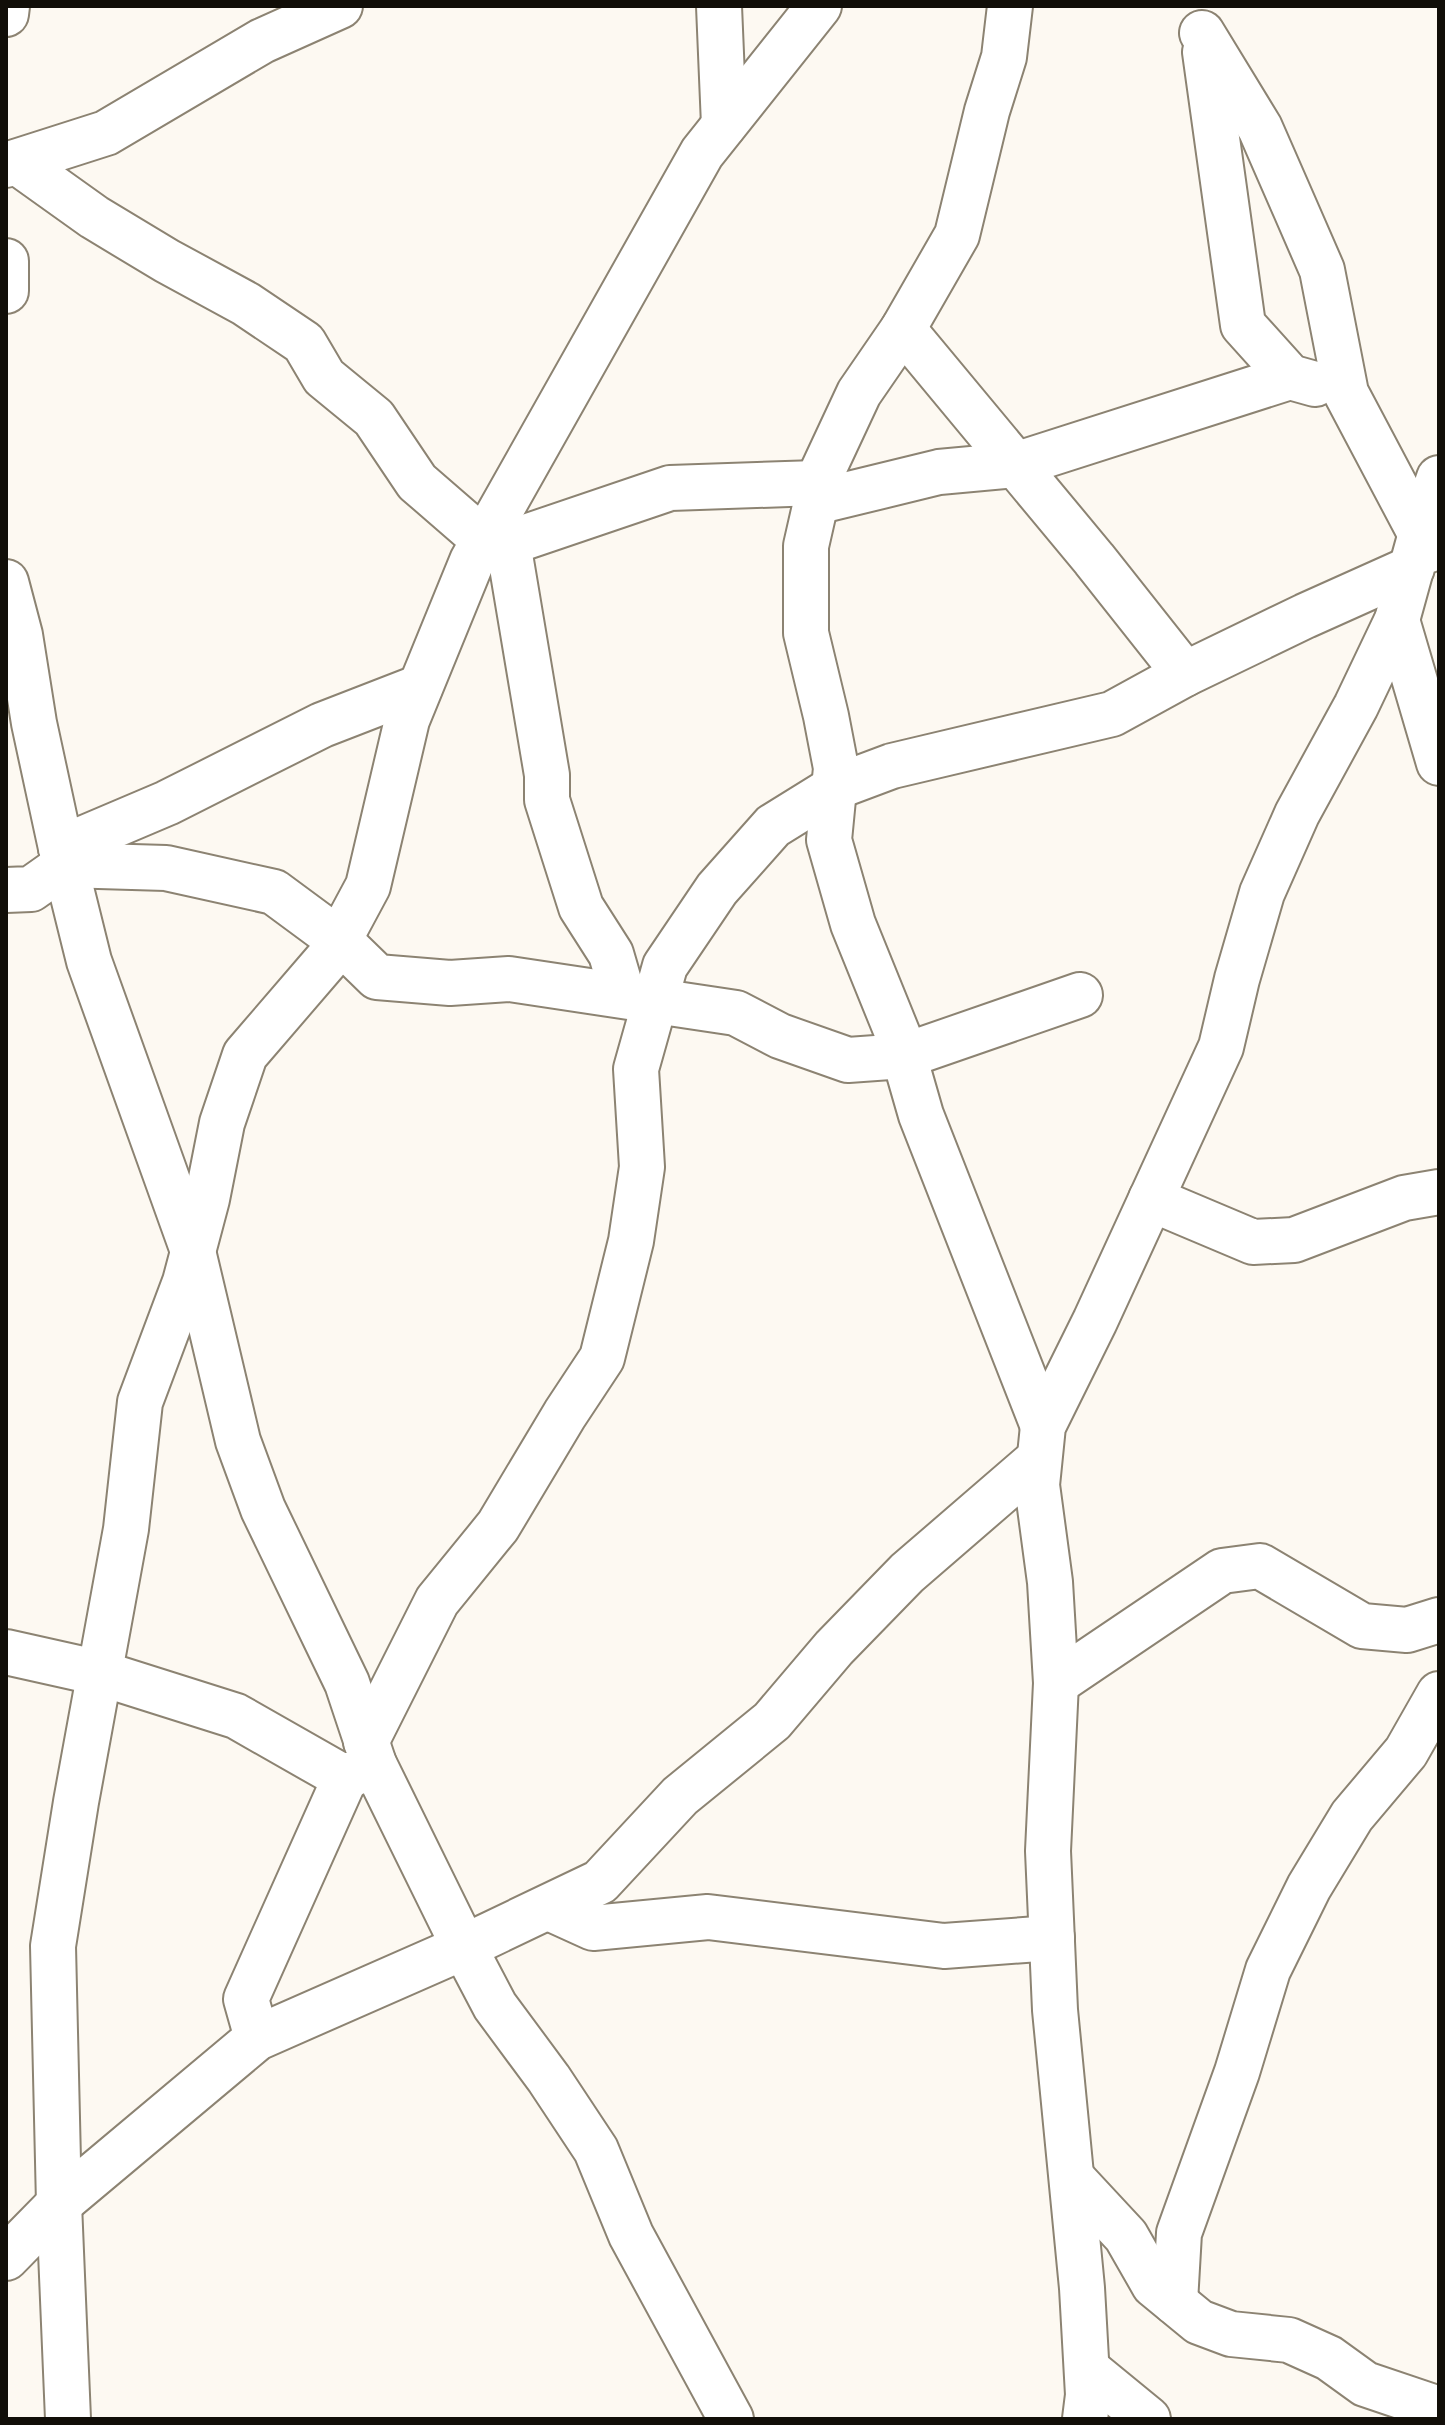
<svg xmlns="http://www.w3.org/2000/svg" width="1445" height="2425" viewBox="0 0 1445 2425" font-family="Rubik,sans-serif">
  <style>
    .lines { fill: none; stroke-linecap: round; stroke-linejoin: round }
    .minor-casing { stroke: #8c8372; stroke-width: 48 }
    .minor { stroke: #fff; stroke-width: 44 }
  </style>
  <rect width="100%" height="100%" fill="#fdf9f2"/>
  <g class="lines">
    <g class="minor-casing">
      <g id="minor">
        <path d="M719,6L724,125"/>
        <path d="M1010,6L1004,57L987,111L957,235L903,329L859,393L817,483L816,502L806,546V633L826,716L836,768L829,840L853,924L898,1035L921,1115L1043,1426"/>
        <path d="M6,14L7,6"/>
        <path d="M1202,33L1260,128L1295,208L1322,270L1346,393L1429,550"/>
        <path d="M1205,52L1243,325L1290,377L1315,384"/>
        <path d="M17,162L94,217L167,261L246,304L304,343L324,377L374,418L417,482L484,540L508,543L670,488L817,483"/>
        <path d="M6,165L106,133L262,41L340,6"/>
        <path d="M6,261V291"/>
        <path d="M903,329L1094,559L1185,674"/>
        <path d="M816,502L939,472L1015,465L1290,377"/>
        <path d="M508,543L547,775V800L581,907L611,954L623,995"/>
        <path d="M6,582L20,635L34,723L61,848L89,961L193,1251L238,1441L263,1509L347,1683L374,1764L464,1947L495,2006L549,2079L596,2150L631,2235L731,2419"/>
        <path d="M1397,620L1439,763"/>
        <path d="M61,848L167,803L322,725L420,687"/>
        <path d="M6,890L31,889L65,865L166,868L274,892L339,940L377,977L450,983L509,979L736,1013L780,1036L848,1060L904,1056L1080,995"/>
        <path d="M1151,1199L1253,1242L1294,1240L1404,1198L1439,1192"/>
        <path d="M6,1652L100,1673L236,1716L345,1778L374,1764"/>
        <path d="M1056,1683L1222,1571L1260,1566L1362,1626L1407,1630L1439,1620"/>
        <path d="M366,1742L437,1601L498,1526L565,1414L602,1358L631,1241L642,1167L636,1069L665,966L717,889L773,826L836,787L892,766L1112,714L1185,674L1305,616L1412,568"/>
        <path d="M549,1908L593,1928L708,1917L944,1946L1052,1938"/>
        <path d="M257,2038L246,1999L345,1778"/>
        <path d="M1073,2179L1126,2236L1154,2285L1199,2322L1231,2334L1289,2340L1329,2358L1365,2384L1439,2409"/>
        <path d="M6,2258L59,2204L257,2038L464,1947L600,1882L680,1796L772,1721L834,1648L907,1573L1039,1459"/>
        <path d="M1175,2302L1179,2233L1237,2072L1268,1970L1309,1887L1352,1816L1406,1752L1439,1694"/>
        <path d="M1087,2369L1148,2419"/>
        <path d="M68,2419L59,2204L53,1946L76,1802L126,1529L140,1402L185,1282L207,1199L222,1123L245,1055L331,955L368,886L407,720L472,561L702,153L819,6"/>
        <path d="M1085,2419L1088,2395L1082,2288L1055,2010L1048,1851L1056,1683L1050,1582L1037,1485L1043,1426L1095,1321L1221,1047L1237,979L1262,893L1297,814L1356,706L1397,620L1426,515L1439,478"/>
      </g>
    </g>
    <use href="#minor" class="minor"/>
  </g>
  <rect width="1445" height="2425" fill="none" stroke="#110e08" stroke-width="16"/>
</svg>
